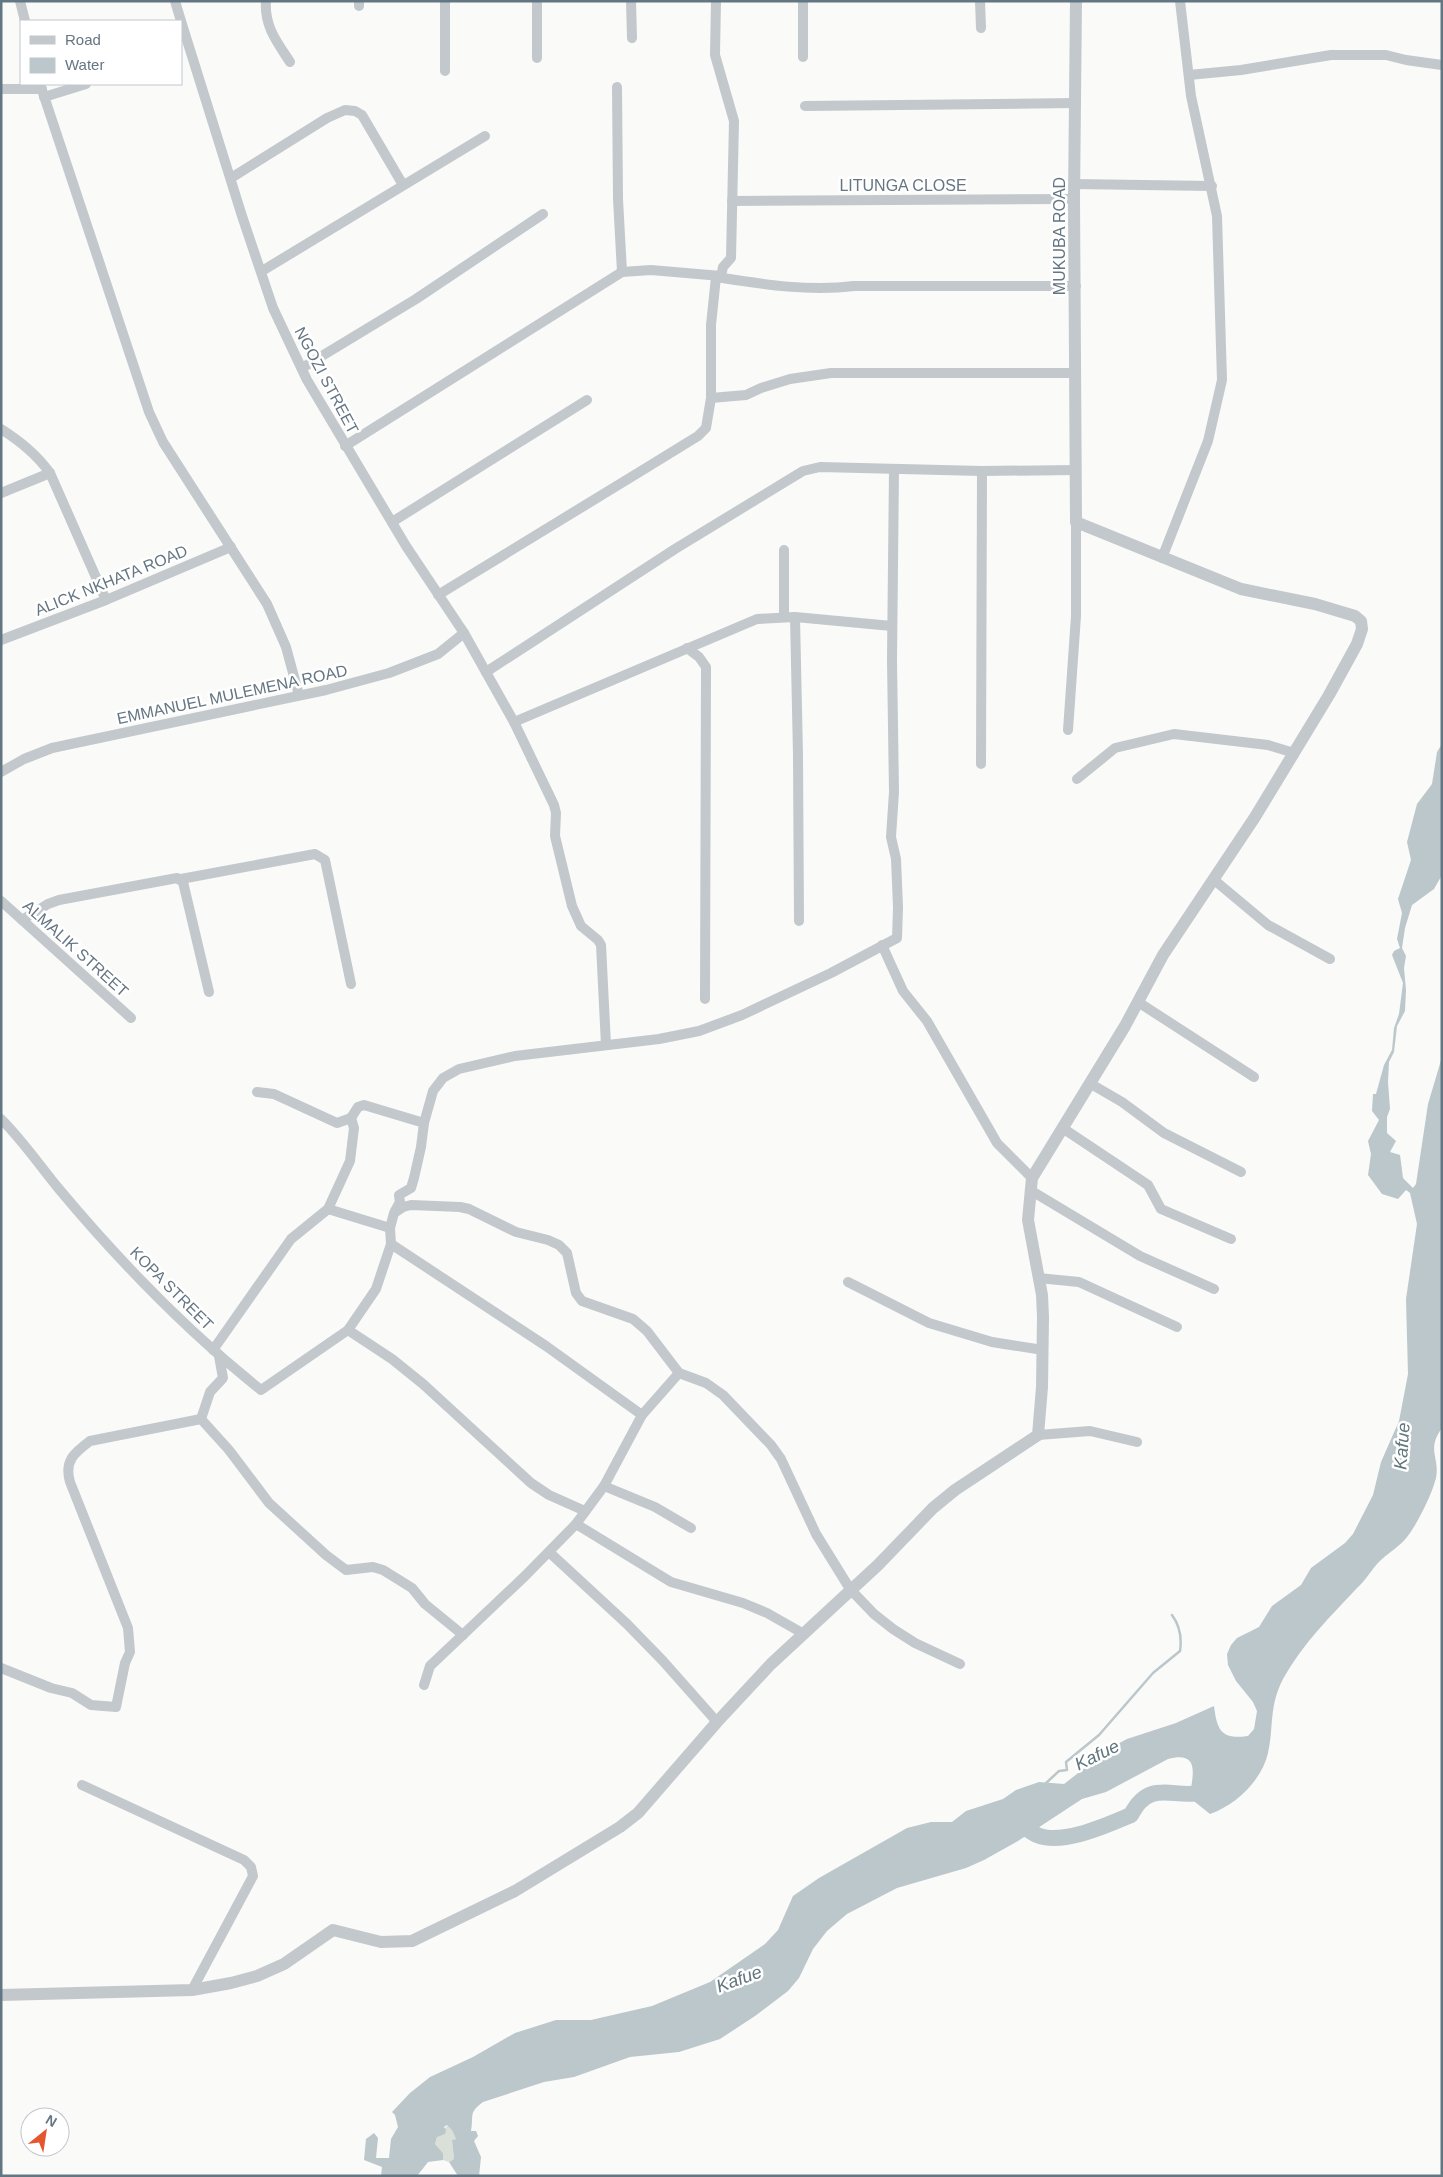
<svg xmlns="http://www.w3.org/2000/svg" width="1443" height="2177" viewBox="0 0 1443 2177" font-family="Arial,sans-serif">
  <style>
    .green { fill: #dadfd7 }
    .water { fill: #bbc7cb }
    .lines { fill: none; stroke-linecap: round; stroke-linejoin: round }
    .stream { stroke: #bbc7cb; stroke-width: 2.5 }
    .river { stroke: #bbc7cb; stroke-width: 16 }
    .minor { stroke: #c3c8cc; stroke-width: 10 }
    .tertiary { stroke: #c3c8cc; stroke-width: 12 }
    .labels { text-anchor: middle; stroke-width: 5; stroke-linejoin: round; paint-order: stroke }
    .street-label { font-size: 16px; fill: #657683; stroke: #fff }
    .water-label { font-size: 18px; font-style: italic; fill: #60757c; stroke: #fff }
  </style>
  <rect width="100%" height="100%" fill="#fafaf8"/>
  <path class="green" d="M448,2125L452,2129L456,2139L452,2140L454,2159L449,2162L443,2160V2153L435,2144L437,2137Z"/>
  <path class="water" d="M1442,744V875L1434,889L1412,905L1405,928L1402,948L1406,956L1404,968L1406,990L1405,1011L1397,1026L1394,1052L1389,1062L1388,1082L1390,1109L1387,1117V1133L1396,1141L1390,1152L1400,1155L1403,1178L1413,1188L1416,1184L1428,1104L1442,1057V1428C1426,1450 1440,1457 1436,1478C1432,1494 1419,1520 1410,1533C1402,1546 1387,1553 1377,1564C1370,1572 1365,1581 1357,1588C1330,1617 1303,1643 1283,1679C1269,1706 1274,1725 1268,1753C1262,1780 1236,1805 1210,1814L1190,1798C1191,1779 1203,1750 1168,1759L1106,1792L1082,1799L1018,1841L984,1860L966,1868L897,1888L847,1914L827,1931L813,1949L799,1978L788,1991L755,2016L720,2039L679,2052L630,2057L574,2077L544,2082L483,2102C468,2113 474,2115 471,2131H476L478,2136L474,2141L481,2157L479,2176H458L449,2162L454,2159L452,2140L456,2139L452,2130L447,2125L444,2127L446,2130L445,2134L437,2137L435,2144L443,2153V2160L428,2162L417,2176H381L382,2167L364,2160L366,2139L374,2133L378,2138L376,2158H389L391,2139L398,2127L395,2115L392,2112L410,2093L430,2077L473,2057L515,2033L556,2020H591L652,2006L710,1982L765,1944L778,1930L793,1896L819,1878L907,1828L931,1822H952L966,1811L1003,1799L1016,1790L1039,1782L1064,1784L1112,1747L1127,1739L1176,1723L1214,1706C1217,1730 1221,1740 1248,1736L1254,1729L1257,1711L1253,1702L1236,1681L1228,1665L1227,1654L1231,1645L1237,1638L1259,1627L1272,1606L1301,1585L1311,1568L1345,1543L1353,1534L1373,1495L1381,1462L1399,1421L1408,1374L1406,1299L1417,1224L1410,1193L1406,1190L1398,1199L1382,1194L1368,1175L1371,1154L1368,1141L1379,1120L1372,1111L1373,1094H1376L1384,1065L1392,1050L1394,1028L1399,1014L1403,983L1392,955L1394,951L1400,948L1397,939L1402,913L1398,899L1411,860L1407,842L1417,804L1432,784L1437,752Z"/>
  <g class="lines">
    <path class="stream" d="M1044,1785L1059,1771L1067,1770L1066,1762L1099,1735L1153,1673L1180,1651C1182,1638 1180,1626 1172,1615"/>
    <path class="river" d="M1014,1821C1022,1825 1029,1831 1037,1835C1062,1846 1107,1825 1131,1815C1152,1773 1182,1806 1209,1788"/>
    <g class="minor">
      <path d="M20,1L25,21"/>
      <path d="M175,1L181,21"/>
      <path d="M266,1C264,26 277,42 290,62"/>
      <path d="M359,1V6"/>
      <path d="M537,1V58"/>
      <path d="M631,1L632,38"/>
      <path d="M803,1V57"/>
      <path d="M980,1L981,28"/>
      <path d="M181,21L242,216L273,308L307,380L406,546L464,633L514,722L554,805L556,813L555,836L572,906L581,926L598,940L601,945L606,1045"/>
      <path d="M445,71V1"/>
      <path d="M1189,75L1241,70L1331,55H1386L1406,60L1442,65"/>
      <path d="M40,84L149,412L163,442L267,604L286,647L299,695"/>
      <path d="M617,87L618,199L622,272"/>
      <path d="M1,89H42"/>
      <path d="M44,97L86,84"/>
      <path d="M805,106L1076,103"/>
      <path d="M231,178L327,118L345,110L355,111L362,115L403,185"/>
      <path d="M1074,184L1212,186"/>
      <path d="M732,201L1074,199"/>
      <path d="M262,271L485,136"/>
      <path d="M716,277C761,284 809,292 854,286H1076"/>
      <path d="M302,368L416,299L543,214"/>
      <path d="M711,398L746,395L761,388L790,379L831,373H1075"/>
      <path d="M1,429C21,442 36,454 50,473L106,600"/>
      <path d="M345,446L622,272L651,270L721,276"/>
      <path d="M1,493L50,473"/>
      <path d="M392,522L587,400"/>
      <path d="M784,550V617"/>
      <path d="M1162,558L1208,441L1222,380L1217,216L1191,96L1180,1"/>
      <path d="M438,595L646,468L698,436L706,428L711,398V325L716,277L721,276L723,267L731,258L734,121L715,55L716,1"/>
      <path d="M795,617L798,755L799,921"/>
      <path d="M1,640L106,600L231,547"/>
      <path d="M687,648L699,657L706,667L705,999"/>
      <path d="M486,672L675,549L803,471L820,467L982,471L1076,470"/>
      <path d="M514,722L757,619L795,617L892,626"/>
      <path d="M1068,730L1076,616V522"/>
      <path d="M981,764L982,471"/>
      <path d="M1,772L24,759L52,748L326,690L389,673L438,654L464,633"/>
      <path d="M1077,779L1115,748L1174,734L1268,745L1294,753"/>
      <path d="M181,879L315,854L325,860L351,984"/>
      <path d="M1213,879L1268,925L1330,959"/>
      <path d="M1,901L131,1018"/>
      <path d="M22,920L48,904L59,900L177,878L183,882L209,992"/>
      <path d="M882,945L903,991L927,1021L997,1143L1032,1178"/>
      <path d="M1138,1002L1254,1077"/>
      <path d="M1091,1084L1122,1102L1164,1133L1241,1172"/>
      <path d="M351,1118L358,1107L364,1105L424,1123"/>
      <path d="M1,1119C23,1141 40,1166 59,1189C120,1262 187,1331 261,1390L348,1330L376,1289L391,1244L390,1228L394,1213L403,1207L411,1205L460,1207L469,1209L516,1232L548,1240L559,1245L567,1253L576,1293L582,1301L633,1319L647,1331L679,1373L706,1383L723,1395L771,1445L781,1459L816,1534L850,1589L874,1614L893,1629L915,1643L960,1664"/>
      <path d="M1064,1129L1148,1185L1161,1209L1231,1239"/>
      <path d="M1030,1190L1140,1256L1214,1289"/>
      <path d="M328,1209L390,1228"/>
      <path d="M395,1211L400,1202L399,1195L411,1188L414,1178L421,1147L424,1123L433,1091L443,1078L459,1069L515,1056L659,1039L699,1031L742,1015L831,973L897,938L898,907L896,859L891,837L894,792L892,660L894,469"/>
      <path d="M391,1244L546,1346L642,1415"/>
      <path d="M1038,1278L1079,1282L1177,1327"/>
      <path d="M848,1282L929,1323L992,1342L1043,1350"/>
      <path d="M348,1330L392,1359L423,1384L531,1483L549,1495L585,1511"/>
      <path d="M213,1350L291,1239L328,1209L350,1161L354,1128L351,1118L337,1123L274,1094L257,1092"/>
      <path d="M201,1419L229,1450L269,1503L326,1555L346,1570L373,1567L383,1570L412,1588L425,1604L463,1635"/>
      <path d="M201,1419L210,1392L223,1378L219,1356"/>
      <path d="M1038,1435L1090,1431L1137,1442"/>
      <path d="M604,1486L655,1507L691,1528"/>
      <path d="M576,1524L671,1582L743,1603L767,1613L804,1634"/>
      <path d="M549,1552L627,1624L663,1661L717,1722"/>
      <path d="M1,1668L51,1688L72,1693L91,1705L116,1707L125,1663L130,1652L128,1628L70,1482C64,1461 74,1453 90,1441L201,1419"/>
      <path d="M424,1685L430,1666L525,1576L576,1524L604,1486L642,1415L679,1373"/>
      <path d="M82,1785L244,1860L251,1867L253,1876L192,1990"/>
    </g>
    <path class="tertiary" d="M1,1995L192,1990L231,1983L257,1976L284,1964L333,1930L381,1942L412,1941L515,1891L620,1827L638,1813L717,1722L771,1664L878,1565L933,1508L955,1490L1038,1435L1042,1387L1043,1317L1042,1295L1028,1220L1032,1178L1125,1026L1163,955L1255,817L1329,695L1357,644L1362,629L1361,621L1355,616L1315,604L1241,589L1076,522L1074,199L1076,1"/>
  </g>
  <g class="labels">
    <g class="street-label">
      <text x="903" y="191">LITUNGA CLOSE</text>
      <text transform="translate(1059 236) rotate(-90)" y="6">MUKUBA ROAD</text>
      <text transform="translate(327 380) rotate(62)" y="6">NGOZI STREET</text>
      <text transform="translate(111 580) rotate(-22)" y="6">ALICK NKHATA ROAD</text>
      <text transform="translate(232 694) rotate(-12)" y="6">EMMANUEL MULEMENA ROAD</text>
      <text transform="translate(76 948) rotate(42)" y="6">ALMALIK STREET</text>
      <text transform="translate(172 1288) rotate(45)" y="6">KOPA STREET</text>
    </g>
    <g class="water-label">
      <text transform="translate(1402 1446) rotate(-86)" y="6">Kafue</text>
      <text transform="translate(1097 1755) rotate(-26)" y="6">Kafue</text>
      <text transform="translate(739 1979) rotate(-20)" y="6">Kafue</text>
    </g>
  </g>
  <rect width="1443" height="2177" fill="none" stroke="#657683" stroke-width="5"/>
  <rect x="20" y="20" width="162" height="65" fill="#ffffff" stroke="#c1c8cd"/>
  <rect x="30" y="36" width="25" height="8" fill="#c3c8cc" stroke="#c1c8cd"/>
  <text x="65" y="45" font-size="15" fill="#657683">Road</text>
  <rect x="30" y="58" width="25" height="15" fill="#bbc7cb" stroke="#c1c8cd"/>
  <text x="65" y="70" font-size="15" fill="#657683">Water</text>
  <g transform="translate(45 2132) rotate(30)"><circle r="24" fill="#ffffff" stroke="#c1c8cd"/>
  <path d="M0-4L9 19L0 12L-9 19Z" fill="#e4572e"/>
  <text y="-8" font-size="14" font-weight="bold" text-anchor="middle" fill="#657683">N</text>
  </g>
</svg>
